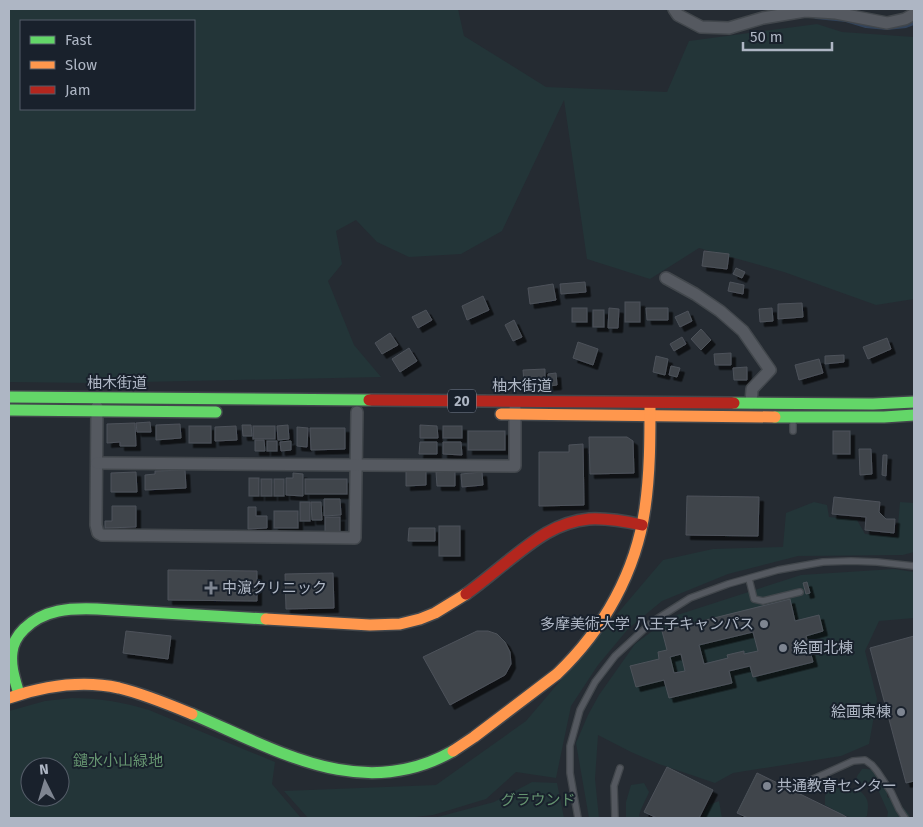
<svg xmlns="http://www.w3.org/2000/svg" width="923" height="827" viewBox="0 0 923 827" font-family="'Fira Sans','Noto Sans JP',sans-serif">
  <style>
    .green { fill: #233538; fill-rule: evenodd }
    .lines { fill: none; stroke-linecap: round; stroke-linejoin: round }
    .stream { stroke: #32435a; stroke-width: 4 }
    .building { fill: #40454c; stroke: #4d525a; fill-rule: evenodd; filter: url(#shadow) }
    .lane-casing { stroke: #42474c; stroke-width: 8 }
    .street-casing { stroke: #42474c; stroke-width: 14 }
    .fast-casing { stroke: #42474c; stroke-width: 14 }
    .slow-casing { stroke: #42474c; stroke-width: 14 }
    .jam-casing { stroke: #42474c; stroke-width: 14 }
    .lane { stroke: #555960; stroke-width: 5.5 }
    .street { stroke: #555960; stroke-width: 11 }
    .fast { stroke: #63d668; stroke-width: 11 }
    .slow { stroke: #ff974d; stroke-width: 11 }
    .jam { stroke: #b3261e; stroke-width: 11 }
    .poi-dot { fill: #7e8591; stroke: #19212c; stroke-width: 2 }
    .labels { text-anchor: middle; stroke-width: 4; stroke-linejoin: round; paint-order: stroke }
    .shield { fill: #19212c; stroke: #818996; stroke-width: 1 }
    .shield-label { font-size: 14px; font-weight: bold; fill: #aeb6c4 }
    .street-label { font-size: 15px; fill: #aeb6c4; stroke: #19212c }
    .poi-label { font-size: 15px; fill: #aeb6c4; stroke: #19212c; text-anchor: start }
    .park-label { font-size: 15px; fill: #659470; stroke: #19212c }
  </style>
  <defs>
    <filter id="shadow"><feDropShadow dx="4.5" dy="4.5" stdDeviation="0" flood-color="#0009"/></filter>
  </defs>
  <rect width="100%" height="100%" fill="#252b32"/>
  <g class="green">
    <path d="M9,9H458L464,36L546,87L667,92L689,41L817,24L842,32L914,37V299L876,305L784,272L699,248L650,279L587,259L564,100L502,231L461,254L409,257L377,242L356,220L336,231L342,264L328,281L354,345L381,377L94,383L9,382ZM21,21H194V109H21Z"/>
    <path d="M814,502L827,505L829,517L857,520L865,534L897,537L900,502L914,503V552L903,555L798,556L728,574L662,601L628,629L598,665L571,706L556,778L516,772L486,799L433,815L406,818H308L284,791L436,785L526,721L663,560L713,549L783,547L786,513Z"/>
    <path d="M894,569L914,572V618L879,621L865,651L877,699L869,744L841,756L733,773L715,783L659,764L631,752L598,735L595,779L599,818H589L576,743L588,715L599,695L635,644L671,617L801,575Z"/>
    <path d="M72,698C98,698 123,702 149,710L275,762L272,784L301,818H9V711L45,701ZM30,767H60V797H30Z"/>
    <path d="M862,769C869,768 875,772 882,773L881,784L887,790V797C897,802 904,806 910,816L909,818H887L888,812L874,781L859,785C854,776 858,776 862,769Z"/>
    <path d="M532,782L557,783L564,818H434L494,802Z"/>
    <path d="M644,783L649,792C646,800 641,807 639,816L643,818H626V802L631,785Z"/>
    <path d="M838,788L848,790L858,789C869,799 869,802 867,816C854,824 837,811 825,805V796L829,789Z"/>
    <path d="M719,801L722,818H702L709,805Z"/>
  </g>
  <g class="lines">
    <path class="stream" d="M816,17L846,20L866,26L887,28L906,26L914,23"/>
  </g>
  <g class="building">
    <path d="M704,251L729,254L727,269L702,266Z"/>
    <path d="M736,268L745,272L742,278L733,274Z"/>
    <path d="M585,282L586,292L561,294L560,284Z"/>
    <path d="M730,282L744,285L743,294L728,291Z"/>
    <path d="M553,284L556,300L530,304L528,288Z"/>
    <path d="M483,296L489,310L467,320L462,306Z"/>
    <rect x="625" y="302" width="15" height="20"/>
    <path d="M802,303L803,317L778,319V304Z"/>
    <rect x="572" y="308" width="15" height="14"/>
    <path d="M609,308L619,309L618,328H608Z"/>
    <path d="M646,308H668V320H647Z"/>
    <path d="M772,308L773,321L760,322L759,309Z"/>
    <path d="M426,310L432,320L418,328L412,317Z"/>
    <rect x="593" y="310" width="11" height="17"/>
    <path d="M688,311L692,321L680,327L675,317Z"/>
    <path d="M514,320L522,337L513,341L505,325Z"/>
    <path d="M701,329L711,340L701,350L691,339Z"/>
    <path d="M390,333L398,345L382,354L375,343Z"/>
    <path d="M682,337L686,344L674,351L670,344Z"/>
    <path d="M887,338L891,349L868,359L863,347Z"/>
    <path d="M578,342L598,349L593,365L573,358Z"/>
    <path d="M409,348L417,361L400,372L392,359Z"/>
    <path d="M731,353V365H715L714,354Z"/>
    <path d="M844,355V362L825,364V356Z"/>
    <path d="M656,356L668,359L665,375L653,372Z"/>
    <path d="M819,359L823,373L799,380L795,365Z"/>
    <path d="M671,366L680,368L677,377L669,375Z"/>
    <path d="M747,367V380H734L733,368Z"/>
    <path d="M545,369V380L524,382L523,370Z"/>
    <path d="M556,373L557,385L549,386L548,374Z"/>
    <path d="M150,422L151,432H137L136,423Z"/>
    <path d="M135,423L136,446H120V442L107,443V424Z"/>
    <path d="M180,424L181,438L156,440V425Z"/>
    <path d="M242,425H251L252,436H243Z"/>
    <path d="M288,425L289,439L278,440L277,426Z"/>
    <path d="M420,425L437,426L438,438H420Z"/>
    <rect x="189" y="426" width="22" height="17"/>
    <path d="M236,426L237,440L215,441V427Z"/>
    <rect x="253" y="426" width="22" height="13"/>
    <rect x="443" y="426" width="19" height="12"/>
    <path d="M297,427L308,428L307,447L297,446Z"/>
    <path d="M310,428H345V449L311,450Z"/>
    <rect x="468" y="431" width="37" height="19"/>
    <rect x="833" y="431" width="17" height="23"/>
    <path d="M589,437H627L633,441L634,473L590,474Z"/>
    <path d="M255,440H264L265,451H255Z"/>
    <rect x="267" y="441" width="10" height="10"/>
    <path d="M291,441V450L281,451L280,442Z"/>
    <path d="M420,442H437V454H419Z"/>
    <path d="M443,442H461L462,455L443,454Z"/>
    <path d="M583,444L584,505L539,506V452H569V445Z"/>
    <path d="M859,449H871L872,474L860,475Z"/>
    <path d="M883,455H887L886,476L882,475Z"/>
    <path d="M185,470L186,488L145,490V475L155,474V471Z"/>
    <path d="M426,470V485L406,486V471Z"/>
    <path d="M455,471V486H437L436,472Z"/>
    <path d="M136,472L137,492H111V473Z"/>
    <path d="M482,472L483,485L462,487L461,474Z"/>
    <path d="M293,473L303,474V496L286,495V478H293Z"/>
    <rect x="249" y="478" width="10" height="18"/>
    <rect x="261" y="479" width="11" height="17"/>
    <rect x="274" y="479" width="10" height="17"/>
    <rect x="305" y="479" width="42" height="15"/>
    <path d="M687,496L759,497L758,536L686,535Z"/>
    <path d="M834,497L880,502L879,512L886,519H895L894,533L865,530L866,517L832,514Z"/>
    <path d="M324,499H340L341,515L324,516Z"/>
    <rect x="300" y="502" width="10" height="19"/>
    <path d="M311,502H321L322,520H312Z"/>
    <path d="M112,506H136V527L105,528V521H112Z"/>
    <path d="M248,507H256V516H267V528L248,529Z"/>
    <rect x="274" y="511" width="24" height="17"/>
    <rect x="325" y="517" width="15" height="15"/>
    <rect x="439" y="526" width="21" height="30"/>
    <path d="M409,528H435V541H408Z"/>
    <path d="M168,570L257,571V601L168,600Z"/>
    <path d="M333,573L334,608L286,609L285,574Z"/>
    <path d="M807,582L810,593L806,594L803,583Z"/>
    <path d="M790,599L795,621L819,615L823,631L806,636L813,662L753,677L750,666L729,671L732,683L669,698L664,680L636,687L630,666L659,659L658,652L667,650L662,631ZM753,632L758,651L744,654V651L727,655L728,658L704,664L699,645ZM681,654L685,671L674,673L670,657Z"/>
    <path d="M126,631L171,636L168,659L123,653Z"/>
    <path d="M477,631H488L497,634L505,642L510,652L511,664L505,675L450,705L423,657Z"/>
    <path d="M914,636V781L906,783L870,648Z"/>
    <path d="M667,767L713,790L699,818H657L644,812Z"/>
    <path d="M757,773L843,815L848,818H748L737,813Z"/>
  </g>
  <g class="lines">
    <g class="lane-casing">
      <g id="lane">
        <path d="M793,431V419"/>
        <path d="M749,579L754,599L763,601L800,592"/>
        <path d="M811,780L853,761L865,760L872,765L877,771L891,792L899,809L905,818"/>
        <path d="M578,818L570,773V746L580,710L595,682L615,656L652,622L690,598L728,584L778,570L823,562L851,561L877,562L914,566"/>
        <path d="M615,818L614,786L620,768"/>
      </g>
    </g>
    <g class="street-casing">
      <g id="street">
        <path d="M674,9L678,15L701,27L729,28L763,18L805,11L836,13L887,23L905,19L914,14"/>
        <path d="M666,278L695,294L720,311L743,331L770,370L752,389L751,403"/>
        <path d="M97,407L96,525L98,533L102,535L355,538L357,412"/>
        <path d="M97,463L515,466V408"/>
      </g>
    </g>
    <g class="fast-casing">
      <g id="fast">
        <path d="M9,397L369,400"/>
        <path d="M734,403L873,404L914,402"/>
        <path d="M9,410L216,412"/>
        <path d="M775,417H884L914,415"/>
        <path d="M19,694C15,680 10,667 12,652C13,643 18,635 24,629C44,609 70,608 97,609L266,619"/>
        <path d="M192,714C277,750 362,803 453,751"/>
      </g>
    </g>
    <g class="slow-casing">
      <g id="slow">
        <path d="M501,414L775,417"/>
        <path d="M266,619L370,625L400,624L420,619L435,613L466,594"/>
        <path d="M9,698C44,686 82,680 119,688C144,694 168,704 192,714"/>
        <path d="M453,751L474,737L557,674C604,629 636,572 645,508C650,473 650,439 650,404"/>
      </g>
    </g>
    <g class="jam-casing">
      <g id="jam">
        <path d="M369,400L734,403"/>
        <path d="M466,594C480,584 494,572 508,561C533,541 556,522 589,519C607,518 624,521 642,525"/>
      </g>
    </g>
    <use href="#lane" class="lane"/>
    <use href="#street" class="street"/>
    <use href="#fast" class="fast"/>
    <use href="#slow" class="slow"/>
    <use href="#jam" class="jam"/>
  </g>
  <g class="poi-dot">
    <path d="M208.5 580.5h5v5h5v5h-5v5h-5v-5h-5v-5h5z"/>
    <circle cx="764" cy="624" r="5"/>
    <circle cx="783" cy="648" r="5"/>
    <circle cx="901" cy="712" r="5"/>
    <circle cx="767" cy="786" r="5"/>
  </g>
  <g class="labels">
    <rect class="shield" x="448" y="389.5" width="28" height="23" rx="4"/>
    <g class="shield-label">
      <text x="462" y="406">20</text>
    </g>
    <g class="street-label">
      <text x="117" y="388">柚木街道</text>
      <text x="522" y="391">柚木街道</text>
    </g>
    <g class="poi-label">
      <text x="222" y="593">中濵クリニック</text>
      <text x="754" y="629" text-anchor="end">多摩美術大学 八王子キャンパス</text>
      <text x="793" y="653">絵画北棟</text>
      <text x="891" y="717" text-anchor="end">絵画東棟</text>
      <text x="777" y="791">共通教育センター</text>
    </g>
    <g class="park-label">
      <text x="118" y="766">鑓水小山緑地</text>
      <text x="538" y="805">グラウンド</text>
    </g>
  </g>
  <rect width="923" height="827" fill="none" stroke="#aeb6c4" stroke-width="20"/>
  <rect x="20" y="20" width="175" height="90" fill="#19212c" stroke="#555d69"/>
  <rect x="30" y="36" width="25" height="8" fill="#63d668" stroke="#555d69"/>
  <text x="65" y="45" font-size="15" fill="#aeb6c4">Fast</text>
  <rect x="30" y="61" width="25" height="8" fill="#ff974d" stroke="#555d69"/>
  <text x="65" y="70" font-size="15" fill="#aeb6c4">Slow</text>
  <rect x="30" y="86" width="25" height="8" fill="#b3261e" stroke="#555d69"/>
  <text x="65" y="95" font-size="15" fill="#aeb6c4">Jam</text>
  <g transform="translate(45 782) rotate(355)"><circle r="24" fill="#19212c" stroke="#555d69"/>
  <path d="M0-4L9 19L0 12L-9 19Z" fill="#7e8591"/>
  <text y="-8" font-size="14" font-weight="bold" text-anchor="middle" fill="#aeb6c4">N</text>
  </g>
  <path d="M743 42v8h89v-8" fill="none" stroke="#aeb6c4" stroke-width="2.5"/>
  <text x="750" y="42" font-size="15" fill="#aeb6c4" stroke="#19212c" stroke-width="4" paint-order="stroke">50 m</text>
</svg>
